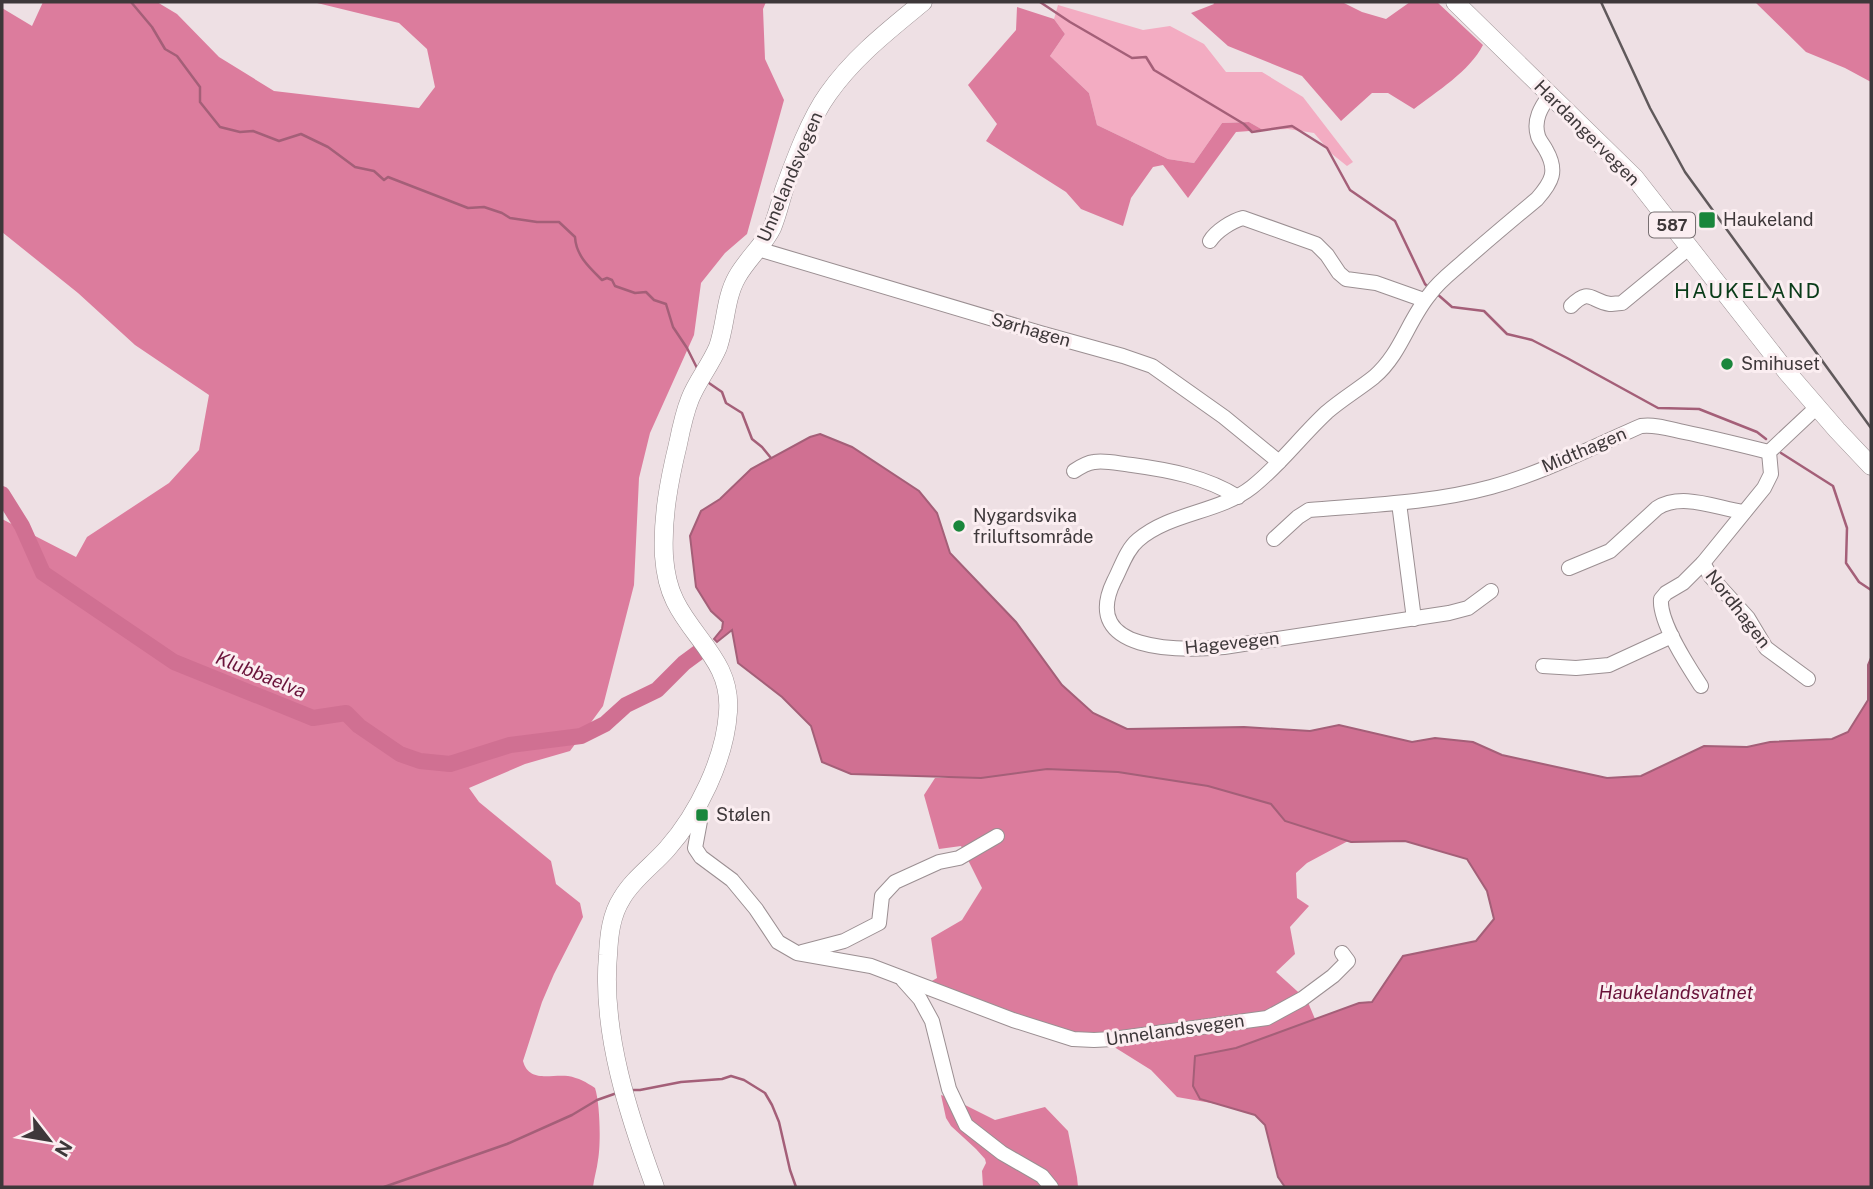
<svg xmlns="http://www.w3.org/2000/svg" width="1873" height="1189" viewBox="0 0 1873 1189" font-family="'Public Sans',sans-serif">
  <style>
    .green { fill: #f3acc2 }
    .forest { fill: #dc7c9d }
    .water { fill: #d07092; stroke: #a45f78; stroke-width: 2 }
    .lines { fill: none; stroke-linecap: round; stroke-linejoin: round }
    .stream { stroke: #a45f78; stroke-width: 2.5 }
    .river { stroke: #d07092; stroke-width: 16 }
    .minor-casing { stroke: #9b8f92; stroke-width: 16 }
    .major-casing { stroke: #9b8f92; stroke-width: 19 }
    .minor { stroke: #fff; stroke-width: 14 }
    .major { stroke: #fff; stroke-width: 18 }
    .rail { stroke: #60595b; stroke-width: 2.5 }
    .poi-dot { fill: #1a863c; stroke: #fbeef1; stroke-width: 2.5 }
    .labels { text-anchor: middle; stroke-width: 6; stroke-linejoin: round; paint-order: stroke }
    .shield { fill: #fbeef1; stroke: #776f71; stroke-width: 2 }
    .shield-label { font-size: 16px; font-weight: bold; fill: #3e383a }
    .street-label { font-size: 18px; fill: #3e383a; stroke: #fbeef1 }
    .poi-label { font-size: 18px; fill: #3e383a; stroke: #fbeef1; text-anchor: start }
    .water-label { font-size: 19px; font-style: italic; fill: #6a133a; stroke: #fbeef1 }
    .quarter-label { font-size: 21px; letter-spacing: 2px; fill: #0a3c19; stroke: #fbeef1 }
  </style>
  <rect width="100%" height="100%" fill="#eee0e4"/>
  <path class="green" d="M1058,5L1143,30L1170,26L1204,44L1226,72H1262L1303,97L1353,162L1347,166L1332,154L1314,133L1288,129L1263,130L1249,122L1222,123L1194,163L1168,159L1097,125L1089,93L1050,56L1065,34L1054,19Z"/>
  <g class="forest">
    <path d="M43,2H157L177,14L219,57L274,91L419,108L435,87L427,49L399,23L313,2H766L763,9L765,59L784,100L747,234L725,253L701,283L694,335L650,433L639,478L634,585L603,706L570,751L525,764L469,788L479,802L551,861L556,884L580,903L583,917L554,974L542,1002L523,1061C529,1083 550,1074 568,1076C579,1078 586,1082 595,1088C600,1103 601,1144 598,1160C597,1169 594,1178 593,1187H2V519L76,557L87,537L169,483L199,450L209,395L135,345L78,293L2,232V8L32,26Z"/>
    <path d="M1213,2H1342L1362,12L1386,19L1410,2H1437L1483,45C1470,71 1436,92 1414,109L1388,93H1372L1341,121L1302,76L1228,46L1191,13L1214,4Z"/>
    <path d="M1755,2H1871V82L1845,68L1806,52Z"/>
    <path d="M1017,7L1054,19L1065,34L1050,56L1089,93L1097,125L1168,159L1194,163L1222,123L1249,122L1263,130L1236,132L1188,198L1163,165L1153,167L1131,198L1123,226L1081,209L1066,192L986,141L997,124L968,85L1016,30Z"/>
    <path d="M1047,769L1118,772L1208,786L1271,804L1285,821L1348,841L1307,863L1296,873L1297,898L1309,906L1290,927L1295,954L1276,972L1307,1000L1315,1019L1236,1048L1195,1056L1200,1099L1217,1104L1177,1097L1151,1070L1111,1045L920,988L937,978L931,938L962,920L982,888L961,846L939,849L924,795L935,778H981Z"/>
    <path d="M941,1095L953,1099L995,1120L1045,1107L1068,1131L1077,1177L1078,1187H983L982,1171L986,1163L985,1159L976,1149L951,1126L946,1118Z"/>
  </g>
  <path class="water" d="M820,434L852,447L919,491L937,513L950,553L1016,622L1062,685L1093,713L1127,729L1244,727L1310,731L1339,725L1412,742L1435,738L1473,742L1502,755L1607,778L1641,776L1704,746L1747,747L1770,742L1832,739L1848,732L1868,700V665L1871,658V1187H1285L1278,1177L1265,1125L1255,1115L1200,1099L1193,1086L1195,1056L1236,1048L1359,1003L1372,1002L1403,956L1476,941L1494,919L1487,891L1467,859L1405,841L1351,842L1285,821L1271,804L1208,786L1118,772L1047,769L981,778L851,774L822,762L811,726L782,697L738,663L732,630L717,642L714,639L722,629L723,622L711,611L696,587L690,536L701,511L720,499L751,469L810,437Z"/>
  <g class="lines">
    <g class="stream">
      <path d="M131,2L152,27L165,49L177,56L200,87V102L220,127L240,132L253,131L279,141L301,134L328,147L355,167L374,171L384,180L388,177L468,208L484,207L502,213L510,218L537,222H559L575,237C576,256 590,268 602,280L607,278L612,280L615,286L635,293L646,292L654,300L666,304L673,327L687,348L698,370"/>
      <path d="M1040,2L1070,22L1132,58L1146,57L1154,70L1244,124L1252,132L1292,126L1327,148L1350,190L1395,221L1425,284L1428,287"/>
      <path d="M1436,293L1452,307L1484,311L1507,334L1532,340L1567,358L1658,408L1699,409L1757,432L1766,439"/>
      <path d="M706,381L722,392L726,403L742,413L752,439L762,447L771,458"/>
      <path d="M1781,453L1833,486L1847,528L1846,563L1859,582L1871,590"/>
      <path d="M630,1090H640L681,1082L722,1079L731,1076L744,1080L765,1093L772,1105L779,1122L790,1170L796,1187"/>
      <path d="M384,1187L507,1144L572,1115L597,1100L617,1093"/>
    </g>
    <path class="river" d="M2,494L22,526L43,573L174,662L313,718L346,713L359,726L400,754L420,761L450,764L510,745L581,736L605,724L626,705L657,690L684,663L703,649"/>
    <g class="minor-casing">
      <g id="minor">
        <path d="M1210,241C1216,231 1232,221 1243,218L1316,244L1327,255L1339,273L1346,279L1376,283L1424,300"/>
        <path d="M758,249L1040,333L1123,356L1152,366L1224,417L1279,462"/>
        <path d="M1571,306C1590,287 1590,301 1610,304C1611,304 1621,303 1622,303L1690,247"/>
        <path d="M1074,471C1080,467 1086,463 1094,462C1106,460 1120,464 1132,465C1169,470 1206,477 1238,497"/>
        <path d="M1399,503L1414,619"/>
        <path d="M1274,539L1298,517L1309,510C1370,505 1432,503 1491,487C1543,473 1592,447 1641,426C1655,424 1670,429 1684,432C1713,438 1741,445 1769,452"/>
        <path d="M1703,563L1711,577L1748,618L1766,648L1808,679"/>
        <path d="M1569,568L1610,551L1657,508C1682,492 1716,508 1744,512"/>
        <path d="M1491,591L1468,608L1449,613L1224,647C1181,651 1079,653 1114,581C1121,568 1126,550 1138,540C1171,512 1219,513 1252,487C1280,465 1301,436 1327,412C1342,399 1359,389 1374,377C1401,354 1408,320 1430,294C1439,281 1453,271 1464,261C1488,240 1513,219 1537,199C1552,182 1558,171 1546,150C1544,146 1539,140 1538,136C1533,120 1541,107 1550,95"/>
        <path d="M1543,666L1576,668L1609,665L1672,636"/>
        <path d="M1701,686C1688,666 1659,622 1661,599L1666,593L1683,583L1703,563L1764,488L1771,474L1769,452L1817,407"/>
        <path d="M693,814L700,821L695,848L701,857L732,880L756,909L778,942L797,953L871,966L1013,1020L1073,1039L1094,1040L1113,1039L1267,1018L1302,999L1333,976L1348,961L1342,953"/>
        <path d="M802,952L844,941L879,923L882,896L895,882L939,862L959,858L997,836"/>
        <path d="M903,980L920,999L932,1021L949,1089L966,1125L1002,1153L1042,1176L1051,1187"/>
      </g>
    </g>
    <g class="major-casing">
      <g id="major">
        <path d="M1455,2L1635,178L1786,371L1837,430L1871,466"/>
        <path d="M655,1187C629,1116 601,1032 608,955C609,935 611,915 622,898C633,879 653,865 667,849C698,814 725,759 728,712C732,663 694,640 675,601C668,587 665,571 664,556C662,518 669,481 678,444C681,429 684,414 690,399C697,381 710,366 718,347C726,324 725,298 737,277C747,259 763,246 772,228C777,216 780,203 784,190C795,160 810,119 828,94C854,57 889,30 923,2"/>
      </g>
    </g>
    <use href="#minor" class="minor"/>
    <use href="#major" class="major"/>
    <path class="rail" d="M1601,2L1650,108L1685,172L1871,428"/>
  </g>
  <g class="poi-dot">
    <rect x="1698" y="211" width="18" height="18" rx="3.5"/>
    <circle cx="1727" cy="364" r="7"/>
    <circle cx="959" cy="526" r="7"/>
    <rect x="695" y="808" width="14" height="14" rx="3.5"/>
  </g>
  <g class="labels">
    <rect class="shield" x="1649" y="212.5" width="46" height="25" rx="5"/>
    <g class="shield-label">
      <text x="1672" y="231">587</text>
    </g>
    <g class="street-label">
      <text transform="translate(1587 133) rotate(45)" y="6">Hardangervegen</text>
      <text transform="translate(790 177) rotate(-67)" y="6">Unnelandsvegen</text>
      <text transform="translate(1031 330) rotate(16)" y="6">Sørhagen</text>
      <text transform="translate(1584 450) rotate(-23)" y="6">Midthagen</text>
      <text transform="translate(1738 609) rotate(52)" y="6">Nordhagen</text>
      <text transform="translate(1232 643) rotate(-6)" y="6">Hagevegen</text>
      <text transform="translate(1175 1030) rotate(-8)" y="6">Unnelandsvegen</text>
    </g>
    <g class="poi-label">
      <text x="1723" y="226">Haukeland</text>
      <text x="1741" y="370">Smihuset</text>
      <text x="973" y="522">Nygardsvika<tspan x="973" dy="21">friluftsområde</tspan></text>
      <text x="716" y="821">Stølen</text>
    </g>
    <g class="water-label">
      <text transform="translate(261 674) rotate(22)" y="7">Klubbaelva</text>
      <text x="1676" y="999">Haukelandsvatnet</text>
    </g>
    <g class="quarter-label">
      <text x="1748" y="298">HAUKELAND</text>
    </g>
  </g>
  <rect width="1873" height="1189" fill="none" stroke="#3e383a" stroke-width="7"/>
  <g transform="translate(49 1140) rotate(121)" stroke="#fbeef1" stroke-width="5" paint-order="stroke">
  <path d="M0-5L12 26L0 18L-12 26Z" fill="#3e383a"/>
  <text y="-10" font-size="19" font-weight="bold" text-anchor="middle" fill="#3e383a">N</text>
  </g>
</svg>
